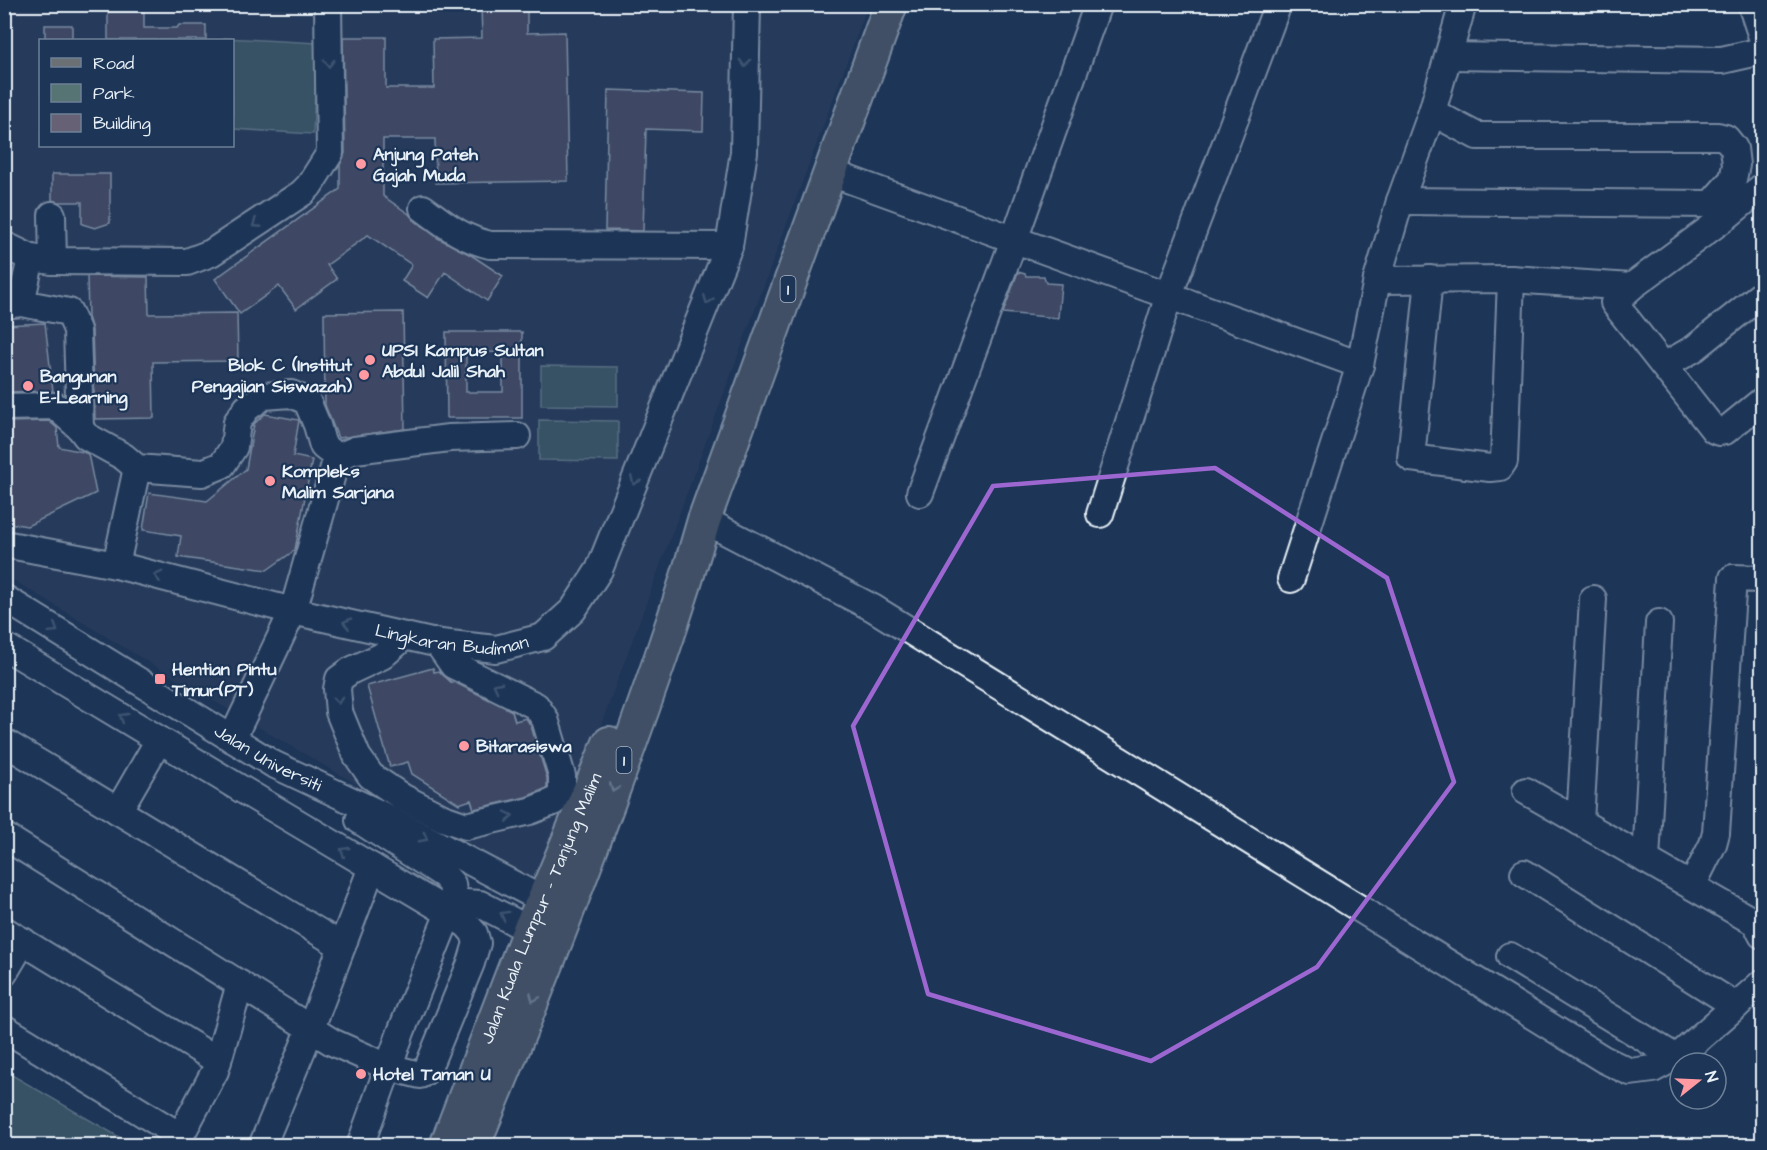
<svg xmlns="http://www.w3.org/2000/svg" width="1767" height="1150" viewBox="0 0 1767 1150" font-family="'Architects Daughter',sans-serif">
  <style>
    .built { fill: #334260; fill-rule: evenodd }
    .green { fill: #557473; stroke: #9eb2b6; stroke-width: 1.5 }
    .building { fill: #666174; stroke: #e8f1f8; stroke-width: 1.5; fill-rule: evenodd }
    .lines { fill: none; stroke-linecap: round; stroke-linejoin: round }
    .minor-casing { stroke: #e8f1f8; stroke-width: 30 }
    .major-casing { stroke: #e8f1f8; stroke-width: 36 }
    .minor { stroke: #1d3557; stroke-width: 26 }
    .major { stroke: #6a7074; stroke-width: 32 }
    .oneway { stroke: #64778f }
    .oneway2 { stroke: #b6bdc3 }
    .marked { fill: none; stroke: #9c67d0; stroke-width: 4.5; stroke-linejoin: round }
    .poi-dot { fill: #ff9aa2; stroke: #1d3557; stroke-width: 2 }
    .labels { text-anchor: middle; stroke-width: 4.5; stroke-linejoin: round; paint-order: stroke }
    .shield { fill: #1d3557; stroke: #abb9c8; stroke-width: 1.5 }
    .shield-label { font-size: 16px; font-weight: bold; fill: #e8f1f8 }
    .poi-label { font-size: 18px; font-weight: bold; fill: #e8f1f8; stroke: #1d3557; text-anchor: start }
    .street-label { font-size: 18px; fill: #e8f1f8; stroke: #1d3557 }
  </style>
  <rect width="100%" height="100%" fill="#1d3557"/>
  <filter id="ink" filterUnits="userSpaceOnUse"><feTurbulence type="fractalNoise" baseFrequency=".0167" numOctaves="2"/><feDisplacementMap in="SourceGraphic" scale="12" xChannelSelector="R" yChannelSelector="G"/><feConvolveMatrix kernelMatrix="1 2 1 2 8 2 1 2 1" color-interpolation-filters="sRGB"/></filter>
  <g filter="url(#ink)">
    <path class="built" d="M4,5H868L588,760L532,879L397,808L171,676L5,575ZM40,40H232V146H40Z"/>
    <g class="green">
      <path d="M224,38L317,43L313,134L233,129L232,40H223Z"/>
      <path d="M541,366L618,367V406L541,405Z"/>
      <path d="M539,420L618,421V461L539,460Z"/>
      <path d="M4,1071H5L133,1145H5Z"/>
    </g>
    <g class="building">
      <path d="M527,4V33L565,32L568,181L436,183L435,139H383V196L409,214L414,220L438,238L471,255L503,276L487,301L445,272L428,298L402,281L412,265L368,235L327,265L337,279L296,309L279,286L240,314L215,279L340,189V165L345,153L343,37H386V88H434L433,39L482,38L481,5Z"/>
      <path d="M108,12H144V28H177L179,25H206V40H108Z"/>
      <rect x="45" y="25" width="27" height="15"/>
      <path d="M608,90L704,93L703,131L646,129L643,231L605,230Z"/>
      <path d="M52,174H110V223L95,228L82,224V202H59L52,200Z"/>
      <path d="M1018,272L1025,274L1026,276H1044L1046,283L1061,284L1058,318L1003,313Z"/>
      <path d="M87,276L148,277L149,314L237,313L238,361L153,362L154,418L95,419L92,330L88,317Z"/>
      <path d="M403,312L405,429L338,438L325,405L324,313Z"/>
      <path d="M45,323L53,391L4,392V325Z"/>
      <path d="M446,332H522V418H447ZM503,352V392H466V353Z"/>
      <path d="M265,414L299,420L293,456L312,460L295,550L267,570L178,557L181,536L143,530L149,493L207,501L246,469L254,424Z"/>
      <path d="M49,421L57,428L59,447L83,452L88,454L96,493L27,526L4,522V422Z"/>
      <path d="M433,668L434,672L439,671L452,683L454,682L512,711L515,721L526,718L531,726L547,778V788L526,797L474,809L471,800L459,804L412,774L408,762L390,767L367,686Z"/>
    </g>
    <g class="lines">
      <g class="minor-casing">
        <g id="minor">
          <path d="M1751,4L1762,37"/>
          <path d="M1449,56L1722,60L1762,51"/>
          <path d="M1432,112L1477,136H1718L1726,138L1734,148L1736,165L1733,179L1711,204"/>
          <path d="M831,173L1360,365"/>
          <path d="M1762,187L1727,216L1631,287L1614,303L1714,430L1719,432L1725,431L1762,401"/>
          <path d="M1400,201L1711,204L1724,214"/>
          <path d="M423,208C446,225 461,238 490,245L729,246"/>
          <path d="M52,215L53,261"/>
          <path d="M4,245L31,258L53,261L187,262L211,253L302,193L309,186L330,153L328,4"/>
          <path d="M1429,279L1411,458L1490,468L1500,467L1504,461L1511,279"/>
          <path d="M1377,280L1511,279L1631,287"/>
          <path d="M21,303L31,258"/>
          <path d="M4,305L21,303L69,312L77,330L80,428"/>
          <path d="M1664,366L1695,348L1762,294"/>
          <path d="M4,407L55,406L80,428L86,436L124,457L137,468L202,473L222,465L234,447L237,422L247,408L264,396L291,394L307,401L317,425L323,446L337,457"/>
          <path d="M920,493L1014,240L1098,4"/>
          <path d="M1100,514L1169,295L1278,4"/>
          <path d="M704,520L873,608L1603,1059L1630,1072L1653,1069L1681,1054L1762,983"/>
          <path id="s1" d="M4,544L116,565L293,611L431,642L496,649L543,637L573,610L599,570L729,246L744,152L747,4"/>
          <path d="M116,565L137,468"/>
          <path d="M1291,579L1360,365L1377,280L1400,201L1432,112L1463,4"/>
          <path id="s2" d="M4,598L273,764L378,813L558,908"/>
          <path d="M405,636L382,656L350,671L339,679L337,689L339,712L357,756L371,776L402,797L443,818L466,826L530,811L553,802L562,795V776L545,719L536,706L453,665L437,642"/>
          <path d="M4,646L266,804L449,913L467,925L474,933L477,943L471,963L427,1070L420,1075L388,1067L332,1042L4,836"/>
          <path d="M232,739L293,611L337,457L355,450L449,438L517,436"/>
          <path d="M4,742L342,946"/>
          <path d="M1526,791L1756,923L1762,935"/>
          <path d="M118,811L159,740"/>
          <path d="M359,820L444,875L452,884L454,900L401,1032L360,1146"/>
          <path d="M1580,822L1593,599"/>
          <path d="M1646,860L1659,623"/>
          <path d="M1524,873L1736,1006"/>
          <path d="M1692,886L1713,844L1716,833L1733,578L1762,579"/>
          <path d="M449,913L465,903L480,904L545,938"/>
          <path d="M4,930L218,1061"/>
          <path d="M1510,956L1675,1057"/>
          <path d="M4,973L23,941"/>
          <path d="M4,1028L180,1136"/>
          <path d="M175,1146L215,1071L240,984"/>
          <path d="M262,1146L311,1028L372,867"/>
        </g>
      </g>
      <g class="major-casing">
        <g id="major">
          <path id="s3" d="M446,1146L529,930L543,901L609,743"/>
          <path d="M473,1146C523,1028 569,910 613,791C646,701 678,612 704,520L891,4"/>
        </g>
      </g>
      <use href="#minor" class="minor"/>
      <use href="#major" class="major"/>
    </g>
    <defs><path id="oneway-chevron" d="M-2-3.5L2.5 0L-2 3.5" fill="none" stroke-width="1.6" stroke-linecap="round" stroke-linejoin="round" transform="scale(1.5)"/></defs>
    <g class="oneway">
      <use href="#oneway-chevron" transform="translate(329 63) rotate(89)"/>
      <use href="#oneway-chevron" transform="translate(745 63) rotate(91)"/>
      <use href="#oneway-chevron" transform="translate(256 224) rotate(147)"/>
      <use href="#oneway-chevron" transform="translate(708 300) rotate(112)"/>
      <use href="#oneway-chevron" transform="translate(635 481) rotate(112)"/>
      <use href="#oneway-chevron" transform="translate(158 576) rotate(-166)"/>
      <use href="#oneway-chevron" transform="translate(347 623) rotate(-167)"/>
      <use href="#oneway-chevron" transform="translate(54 629) rotate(32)"/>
      <use href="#oneway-chevron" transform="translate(497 686) rotate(-152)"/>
      <use href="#oneway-chevron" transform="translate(338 700) rotate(84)"/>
      <use href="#oneway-chevron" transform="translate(123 717) rotate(-149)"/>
      <use href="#oneway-chevron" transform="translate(509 816) rotate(-12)"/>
      <use href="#oneway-chevron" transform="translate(424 838) rotate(28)"/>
      <use href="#oneway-chevron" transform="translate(344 851) rotate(-149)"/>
      <use href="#oneway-chevron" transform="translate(504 915) rotate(-151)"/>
    </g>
    <g class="oneway2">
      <use href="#oneway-chevron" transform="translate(614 788) rotate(110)"/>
      <use href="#oneway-chevron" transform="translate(534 998) rotate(112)"/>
    </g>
  </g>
  <path d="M0 0H1767V1150H0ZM1215,468L1387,578L1454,782L1317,967L1151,1061L928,994L853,726L993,486Z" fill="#1d3557" fill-opacity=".55" fill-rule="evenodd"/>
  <path class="marked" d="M1215,468L1387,578L1454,782L1317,967L1151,1061L928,994L853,726L993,486Z"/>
  <g class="poi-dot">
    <circle cx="361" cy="164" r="6"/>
    <circle cx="370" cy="360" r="6"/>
    <circle cx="364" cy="375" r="6"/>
    <circle cx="28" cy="386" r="6"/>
    <circle cx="270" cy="481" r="6"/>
    <rect x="154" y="673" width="12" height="12" rx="3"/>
    <circle cx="464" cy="746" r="6"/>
    <circle cx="361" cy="1074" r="6"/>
  </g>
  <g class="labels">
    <g class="shield">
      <rect x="780.5" y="276" width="15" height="26" rx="4.5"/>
      <rect x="616.5" y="747" width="15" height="26" rx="4.5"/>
    </g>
    <g class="shield-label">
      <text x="788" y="295">1</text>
      <text x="624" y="766">1</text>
    </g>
    <g class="poi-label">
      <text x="373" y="160">Anjung Pateh<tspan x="373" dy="21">Gajah Muda</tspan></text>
      <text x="382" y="356">UPSI Kampus Sultan<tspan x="382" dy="21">Abdul Jalil Shah</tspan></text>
      <text x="352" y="371" text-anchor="end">Blok C (Institut<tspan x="352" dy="21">Pengajian Siswazah)</tspan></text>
      <text x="40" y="382">Bangunan<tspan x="40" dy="21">E-Learning</tspan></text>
      <text x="282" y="477">Kompleks<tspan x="282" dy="21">Malim Sarjana</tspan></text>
      <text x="172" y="675">Hentian Pintu<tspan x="172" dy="21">Timur(PT)</tspan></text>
      <text x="476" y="752">Bitarasiswa</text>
      <text x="373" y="1080">Hotel Taman U</text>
    </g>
    <g class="street-label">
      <text dy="6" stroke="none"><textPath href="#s1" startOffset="459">Lingkaran Budiman</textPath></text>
      <text dy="6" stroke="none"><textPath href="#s2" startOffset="309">Jalan Universiti</textPath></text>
      <text dy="6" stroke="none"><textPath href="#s3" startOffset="256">Jalan Kuala Lumpur - Tanjung Malim</textPath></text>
    </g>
  </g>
  <rect width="1767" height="1150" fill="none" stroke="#1d3557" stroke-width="24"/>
  <rect x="12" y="12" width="1743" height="1126" fill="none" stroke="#e8f1f8" stroke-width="2" filter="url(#ink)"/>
  <rect x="39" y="39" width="195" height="108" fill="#1d3557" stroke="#6e8097" stroke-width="1.5"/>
  <rect x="51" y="58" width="30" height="9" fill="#6a7074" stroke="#6e8097" stroke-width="1.5"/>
  <text x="93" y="69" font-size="18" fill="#e8f1f8">Road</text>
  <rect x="51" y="84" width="30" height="18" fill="#557473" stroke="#6e8097" stroke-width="1.5"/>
  <text x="93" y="99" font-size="18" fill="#e8f1f8">Park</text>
  <rect x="51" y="114" width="30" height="18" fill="#666174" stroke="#6e8097" stroke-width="1.5"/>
  <text x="93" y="129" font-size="18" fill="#e8f1f8">Building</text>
  <g transform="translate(1698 1081) rotate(72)"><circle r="28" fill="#1d3557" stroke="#6e8097" stroke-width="1.5"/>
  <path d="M0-4.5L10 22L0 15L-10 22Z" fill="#ff9aa2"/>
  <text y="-9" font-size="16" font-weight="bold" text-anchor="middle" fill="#e8f1f8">N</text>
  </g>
</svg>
